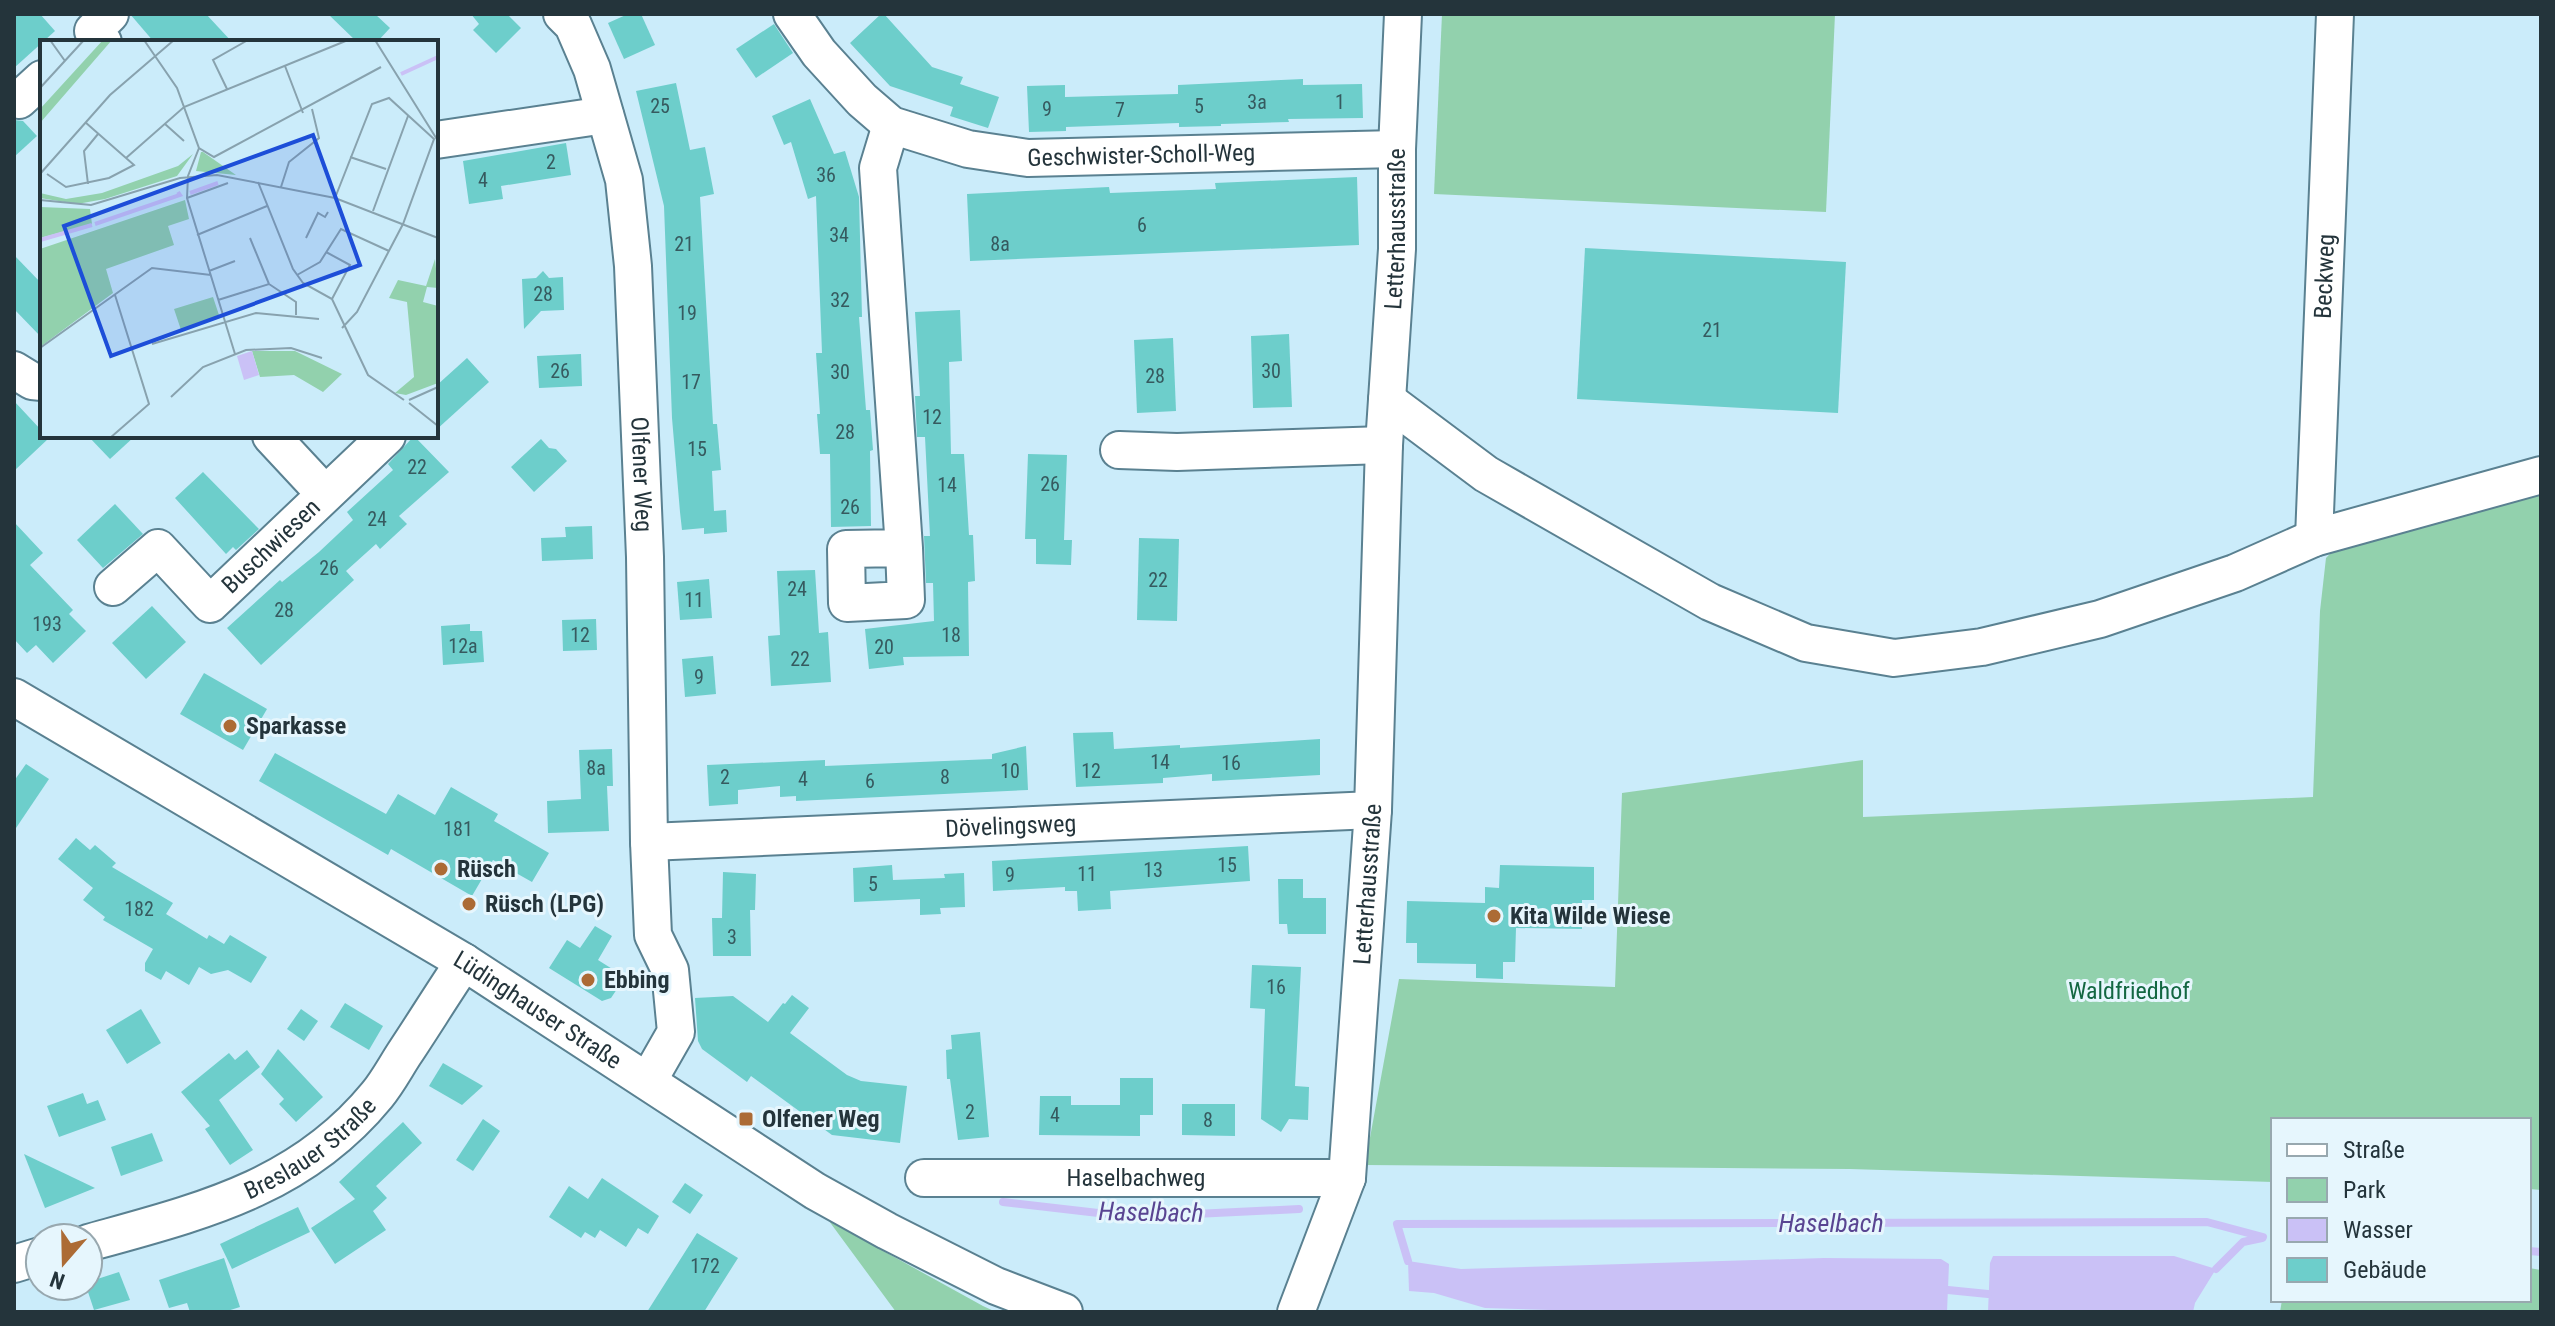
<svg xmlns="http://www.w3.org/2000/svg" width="2555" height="1326" viewBox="0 0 2555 1326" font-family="'Roboto Condensed',sans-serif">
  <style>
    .green { fill: #92d1ad }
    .water { fill: #cac1f6 }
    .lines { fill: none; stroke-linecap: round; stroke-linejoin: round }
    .stream { stroke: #cac1f6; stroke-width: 8 }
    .building { fill: #6dcecb }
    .minor-casing { stroke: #5a8191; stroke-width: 40 }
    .minor { stroke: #fff; stroke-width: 36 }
    .poi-dot { fill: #ac6b35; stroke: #e6f6fd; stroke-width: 3 }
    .labels { text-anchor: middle; stroke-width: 6; stroke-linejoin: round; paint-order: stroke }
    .number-label { font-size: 20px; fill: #365a5f }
    .street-label { font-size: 24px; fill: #24343b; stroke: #e6f6fd }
    .poi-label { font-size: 24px; font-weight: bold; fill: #24343b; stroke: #e6f6fd; text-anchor: start }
    .park-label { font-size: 24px; fill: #136742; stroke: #e6f6fd }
    .water-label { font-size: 26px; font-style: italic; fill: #594592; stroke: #e6f6fd }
    .inset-river { fill: none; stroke: #cac1f6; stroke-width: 4 }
    .inset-road { fill: none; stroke: #88a2ae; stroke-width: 2 }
    .view { fill: #1d4ed8; fill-opacity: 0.15; stroke: #1d4ed8; stroke-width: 4 }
    .inset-edge { fill: none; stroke: #24343b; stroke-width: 4 }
  </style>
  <rect width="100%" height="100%" fill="#cbecfa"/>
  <g class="green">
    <path d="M1442,14H1835L1826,212L1434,194Z"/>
    <path d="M2541,482V1190L2529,1189V1120H2273V1182L1850,1169L1365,1165L1399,979L1615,987L1622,793L1863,760V817L2313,797L2320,611L2326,558L2346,537Z"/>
    <path d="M829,1221L983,1306L996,1312H896Z"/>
    <path d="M2529,1268L2541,1270V1312H2280L2282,1300H2529Z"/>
  </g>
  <g class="water">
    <path d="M1993,1256H2174L2216,1269L2195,1303L2193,1312H1988L1990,1263Z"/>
    <path d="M1824,1258L1941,1259L1949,1264L1947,1312H1619L1485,1308L1434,1293L1409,1291L1408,1261L1461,1269Z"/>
  </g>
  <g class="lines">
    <g class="stream">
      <path d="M1003,1202L1133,1217L1299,1209"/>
      <path d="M2529,1251L2541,1252"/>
      <path d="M1408,1261L1397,1224L2207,1222L2263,1237"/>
      <path d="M2216,1269L2243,1242L2262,1238"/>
      <path d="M1948,1290L1988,1294"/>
    </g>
  </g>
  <g class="building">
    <path d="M14,14H40L55,31L14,68Z"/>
    <path d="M130,14H206L232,42H154Z"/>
    <path d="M328,14H375L390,28L377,42H357Z"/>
    <path d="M471,14H507L521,28L496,53L473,30L479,24Z"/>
    <path d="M628,14H641L655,45L624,59L608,23Z"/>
    <path d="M881,14H884L932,67L963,77L960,84L999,97L988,128L950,116L953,107L890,86L850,43Z"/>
    <path d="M774,24L793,53L756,78L736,49Z"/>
    <path d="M1303,79V85L1362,84L1363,118L1288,119L1289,122L1221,124V126L1179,127V123L1066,127V131L1029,132L1027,86L1065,85V97L1178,94V85Z"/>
    <path d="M676,83L690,150L705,147L714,194L700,197L713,424H717L721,470L712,471L714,511L726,510L727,532L704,534V528L682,530L680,512L672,418L664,206L636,91Z"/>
    <path d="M810,99L834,154L845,151L859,197L862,317H859L866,410H870L873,450L870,451L871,526L831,527L830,454H820L817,414H820L816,353H822L816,196L808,199L791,142L784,145L772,116Z"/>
    <path d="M14,120L23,121L37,136L14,157Z"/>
    <path d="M566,143L571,175L501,186L503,199L469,204L463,161Z"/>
    <path d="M1357,177L1359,245L970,261L967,194L1109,187L1110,193L1216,189L1215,183Z"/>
    <path d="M1585,248L1846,262L1838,413L1577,399Z"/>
    <path d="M14,255L42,284V338L14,309Z"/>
    <path d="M543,271L549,278L563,277L564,310L541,311L524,329L522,279L536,278Z"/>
    <path d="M960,310L962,361L949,362L951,454H964L969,535H973L975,581L968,582L969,656L903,657L904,665L869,669L865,629L934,621L933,583H926L924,536H930L925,437H917L915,396H920L915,312Z"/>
    <path d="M1289,334L1292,407L1253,408L1251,336Z"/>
    <path d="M1173,338L1176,411L1137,413L1134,340Z"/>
    <path d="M581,354L582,386L539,388L537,356Z"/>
    <path d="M467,358L489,382L436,430V386Z"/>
    <path d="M14,401L42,431V436L49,438L14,471Z"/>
    <path d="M88,436H135L110,459Z"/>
    <path d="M414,436L449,472L399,516L407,524L380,549L376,544L346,571L354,580L261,665L227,628L280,580L282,582L319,552L353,520L347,512L393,470L388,464Z"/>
    <path d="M541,439L549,448L556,449L567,461L534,492L511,467Z"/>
    <path d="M1028,454L1067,455L1064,540H1072L1071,565L1036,564V539H1025Z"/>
    <path d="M203,472L259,529L236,550L233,547L226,554L175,498Z"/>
    <path d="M115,504L143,534L103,568L77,540Z"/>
    <path d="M14,522L43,553L30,565L73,610L69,614L86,631L53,663L36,645L27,653L14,639Z"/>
    <path d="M592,526L593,559L542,561L541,538L566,537L565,527Z"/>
    <path d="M1139,538L1179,539L1177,621L1137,620Z"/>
    <path d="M815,570L819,633L828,632L831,682L771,686L768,636L780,635L777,571Z"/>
    <path d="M709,579L712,618L680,620L677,582Z"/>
    <path d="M152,606L186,642L146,679L112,643Z"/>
    <path d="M596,619L597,650L563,651L562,620Z"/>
    <path d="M470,624V631H482L484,662L443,665L441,626Z"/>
    <path d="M713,656L716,694L685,697L682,659Z"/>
    <path d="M204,673L267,709L243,750L180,714Z"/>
    <path d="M1113,732L1114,749L1180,745V748L1320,739V775L1212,781V774L1163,778V783L1076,787L1073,733Z"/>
    <path d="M1026,746L1028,790L796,801V796L780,797V786L738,790V804L709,806L707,765L825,760V766L992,759V754Z"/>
    <path d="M612,749L613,786H607L609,831L548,833L547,801L581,799L579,750Z"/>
    <path d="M275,753L386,814L398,794L435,815L451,787L498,814L494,821L549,853L532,882L493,860L472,896L391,849L388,855L259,781Z"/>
    <path d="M26,764L49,779L14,831V781Z"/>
    <path d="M76,838L90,850L95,845L116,863L112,867L173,903L166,914L207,939L209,935L224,944L230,935L267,957L251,983L228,970L211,974L199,967L189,985L166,971L161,980L145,971V963L153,949L103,920L105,917L83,900L93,888L58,859Z"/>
    <path d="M1248,846L1250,881L1110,891L1111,909L1078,911L1077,891H1065V887L993,891L992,861Z"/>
    <path d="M892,865L893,880L945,878L944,874L964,873L965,907L940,908L941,914L920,915V899L854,902L853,868Z"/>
    <path d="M1500,865L1594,867V900H1582V929L1516,928L1515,962H1503V979L1476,978V964L1417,963V943H1406L1407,901L1485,903V887L1499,888Z"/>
    <path d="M723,872L756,874L755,910H750L751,956H713L712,918H722Z"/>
    <path d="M1278,879H1303V898H1326V934H1288L1287,924H1279Z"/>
    <path d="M595,926L612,936L598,960L625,977L611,998L602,1001L549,968L567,940L580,948Z"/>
    <path d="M1252,965L1301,967L1295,1086L1309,1087L1308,1120L1289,1119L1281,1132L1261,1119L1265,1009L1250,1008Z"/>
    <path d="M792,995L809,1008L790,1033L847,1075L861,1081L907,1086L900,1143L832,1135L751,1076L747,1082L702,1049L698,1041L695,998L733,996L768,1022L783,1003L785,1004Z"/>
    <path d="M345,1003L383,1026L369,1050L330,1027Z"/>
    <path d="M141,1009L161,1043L127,1064L106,1030Z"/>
    <path d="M301,1009L318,1021L304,1041L287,1029Z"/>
    <path d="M980,1032L989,1137L958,1140L950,1079H947L946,1050L952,1049L951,1035Z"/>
    <path d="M278,1049L323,1097L296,1122L279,1104L284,1099L261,1074Z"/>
    <path d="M247,1050L260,1067L219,1100L253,1150L230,1165L205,1129L210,1126L181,1092L229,1053L235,1060Z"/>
    <path d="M443,1063L483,1086L462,1105L429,1086Z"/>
    <path d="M1120,1078H1153V1115H1140V1136L1039,1135L1040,1096H1071V1105H1120Z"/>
    <path d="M83,1093L87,1104L98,1100L106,1120L59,1137L47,1106Z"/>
    <path d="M1182,1104H1235V1136L1182,1135Z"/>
    <path d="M483,1119L500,1131L473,1171L456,1160Z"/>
    <path d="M403,1122L422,1143L376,1186L387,1198L373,1211L386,1230L335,1264L311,1228L355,1199L339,1182Z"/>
    <path d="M152,1133L163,1161L121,1176L111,1147Z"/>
    <path d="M24,1154L95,1188L45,1208Z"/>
    <path d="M602,1178L659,1216L648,1234L638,1228L626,1247L600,1230L595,1238L585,1232L581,1238L549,1217L569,1186L588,1199Z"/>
    <path d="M685,1183L703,1195L690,1214L672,1202Z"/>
    <path d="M298,1207L310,1232L232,1269L220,1244Z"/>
    <path d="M697,1233L738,1258L712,1299L704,1312H647Z"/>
    <path d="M224,1258L240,1307L224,1312H190L187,1303L169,1308L159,1280Z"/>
    <path d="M119,1272L130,1300L94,1310L86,1286L88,1282Z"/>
  </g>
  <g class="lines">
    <g class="minor-casing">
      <g id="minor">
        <path id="s1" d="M562,14L573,25L592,69L624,180L633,266L645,557L649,842L653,935L670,970L676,1032L648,1081"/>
        <path id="s2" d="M792,14L819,53L862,100L891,125L968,149L1028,158L1397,149"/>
        <path d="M103,42L93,31L110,14"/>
        <path d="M19,100L42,79"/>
        <path d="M891,125L878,168L904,548L906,600L847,603L846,549L904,548"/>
        <path d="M436,140L605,115"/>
        <path d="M14,370L32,381L42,382"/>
        <path d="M1387,400L1486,474L1710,602L1806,643L1894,658L1982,647L2100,619L2235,573L2314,538L2541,475"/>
        <path d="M271,436L325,494"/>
        <path d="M1119,450L1177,452L1384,445"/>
        <path id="s3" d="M2314,538L2335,14"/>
        <path id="s4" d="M113,587L158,548L210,604L387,436"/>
        <path id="s5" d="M14,697L464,962L815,1191L887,1231L996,1286L1064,1312"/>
        <path id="s6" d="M649,842L1373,810"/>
        <path id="s7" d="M924,1178H1347"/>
        <path id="s8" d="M88,1243C199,1212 300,1189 377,1095C387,1083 395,1068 404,1054C424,1024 443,993 464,962"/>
        <path d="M14,1264L40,1256"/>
        <path id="s9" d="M1296,1312L1347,1178L1373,810L1384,445L1397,249V149L1403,14"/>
      </g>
    </g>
    <use href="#minor" class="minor"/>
  </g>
  <g class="poi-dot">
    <circle cx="230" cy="726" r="8"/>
    <circle cx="441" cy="869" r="8"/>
    <circle cx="469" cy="904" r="8"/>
    <circle cx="1494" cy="916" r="8"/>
    <circle cx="588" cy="980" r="8"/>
    <rect x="738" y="1111" width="16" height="16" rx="4"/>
  </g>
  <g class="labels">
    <g class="number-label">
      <text x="1257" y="109">3a</text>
      <text x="1340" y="109">1</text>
      <text x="660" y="113">25</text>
      <text x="1199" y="113">5</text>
      <text x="1047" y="116">9</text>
      <text x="1120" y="117">7</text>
      <text x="551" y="169">2</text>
      <text x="826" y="182">36</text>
      <text x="483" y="187">4</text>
      <text x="1142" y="232">6</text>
      <text x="839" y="242">34</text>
      <text x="684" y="251">21</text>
      <text x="1000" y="251">8a</text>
      <text x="543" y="301">28</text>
      <text x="840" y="307">32</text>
      <text x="687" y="320">19</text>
      <text x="1712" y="337">21</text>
      <text x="560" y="378">26</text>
      <text x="1271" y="378">30</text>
      <text x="840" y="379">30</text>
      <text x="1155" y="383">28</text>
      <text x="691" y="389">17</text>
      <text x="932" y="424">12</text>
      <text x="845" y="439">28</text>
      <text x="697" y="456">15</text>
      <text x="417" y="474">22</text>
      <text x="1050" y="491">26</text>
      <text x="947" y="492">14</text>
      <text x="850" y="514">26</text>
      <text x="377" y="526">24</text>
      <text x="329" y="575">26</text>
      <text x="1158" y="587">22</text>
      <text x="797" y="596">24</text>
      <text x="694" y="607">11</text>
      <text x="284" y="617">28</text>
      <text x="47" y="631">193</text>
      <text x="580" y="642">12</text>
      <text x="951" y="642">18</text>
      <text x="463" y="653">12a</text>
      <text x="884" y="654">20</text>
      <text x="800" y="666">22</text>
      <text x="699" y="684">9</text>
      <text x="1160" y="769">14</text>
      <text x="1231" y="770">16</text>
      <text x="596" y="775">8a</text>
      <text x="1010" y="778">10</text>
      <text x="1091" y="778">12</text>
      <text x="725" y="784">2</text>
      <text x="945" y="784">8</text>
      <text x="803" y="786">4</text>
      <text x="870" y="788">6</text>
      <text x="458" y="836">181</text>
      <text x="1227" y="872">15</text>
      <text x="1153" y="877">13</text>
      <text x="1087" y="881">11</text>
      <text x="1010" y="882">9</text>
      <text x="873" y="891">5</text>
      <text x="139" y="916">182</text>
      <text x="732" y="944">3</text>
      <text x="1276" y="994">16</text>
      <text x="970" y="1119">2</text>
      <text x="1055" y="1122">4</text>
      <text x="1208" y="1127">8</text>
      <text x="705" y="1273">172</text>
    </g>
    <g class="street-label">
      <text dy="8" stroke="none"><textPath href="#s2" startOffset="404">Geschwister-Scholl-Weg</textPath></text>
      <text dy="8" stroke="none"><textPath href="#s9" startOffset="1094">Letterhausstraße</textPath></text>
      <text dy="8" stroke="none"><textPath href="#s3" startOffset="262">Beckweg</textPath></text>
      <text dy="8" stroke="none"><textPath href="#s1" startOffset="474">Olfener Weg</textPath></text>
      <text dy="8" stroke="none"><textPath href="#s4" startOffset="220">Buschwiesen</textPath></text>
      <text dy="8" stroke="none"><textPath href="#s6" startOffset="362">Dövelingsweg</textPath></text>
      <text dy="8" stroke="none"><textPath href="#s9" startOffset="438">Letterhausstraße</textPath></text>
      <text dy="8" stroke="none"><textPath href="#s5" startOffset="610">Lüdinghauser Straße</textPath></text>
      <text dy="8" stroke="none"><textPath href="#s8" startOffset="244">Breslauer Straße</textPath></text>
      <text dy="8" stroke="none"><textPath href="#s7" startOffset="212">Haselbachweg</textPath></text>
    </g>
    <g class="poi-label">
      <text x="246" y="734">Sparkasse</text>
      <text x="457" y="877">Rüsch</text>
      <text x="485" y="912">Rüsch (LPG)</text>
      <text x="1510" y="924">Kita Wilde Wiese</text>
      <text x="604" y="988">Ebbing</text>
      <text x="762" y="1127">Olfener Weg</text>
    </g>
    <g class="park-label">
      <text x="2129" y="999">Waldfriedhof</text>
    </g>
    <g class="water-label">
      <text transform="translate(1151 1212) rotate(1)" y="9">Haselbach</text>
      <text x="1831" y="1232">Haselbach</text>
    </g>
  </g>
  <g transform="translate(40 40)">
    <rect width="398" height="398" fill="#cbecfa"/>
    <path d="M63,0H72L0,83V69ZM161,112H163L196,135L156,131ZM153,114L137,136L65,159L37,164L0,158V153L26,159L62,153L138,126ZM145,160L149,179L128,186L134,205L66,229L73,253L0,307V209ZM0,167L50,169L52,184L0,198ZM395,219L398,248L387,247L383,262L398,266V343L366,355L355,353L374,337L367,262L349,258L358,240L386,246ZM173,257L180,278L141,290L134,269ZM212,311H255L302,334L283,352L254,335L220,337Z" fill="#92d1ad"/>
    <path d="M212,311L219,335L204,340L197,316Z" fill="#cac1f6"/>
    <path class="inset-river" d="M361,34L398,17M150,153L178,143M55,184L140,155L138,152M0,200L52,185"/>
    <path class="inset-road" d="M10,0L25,21M104,0L137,48L159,108L174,117L341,27M335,0L398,101M245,26L263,73M0,48L44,0M187,49L173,20L208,0M125,84L144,101M159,108L148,136L147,158L195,314M310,117L346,129M86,118L144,67L308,0M0,134L70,55L134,0M7,134L26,147L69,138L94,125L45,82M218,142L253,229L263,243L292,259L328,335L364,360M48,144L44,111L58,94M241,147L249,122L279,98L272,69M147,158L188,143M295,158L332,64L349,58L394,99L363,184L317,272L302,288M0,160L51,165L140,138L177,135L295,158L398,198M333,171L368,76M157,195L227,166M210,198L229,244M266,198L278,173L285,177L288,172M286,212L310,225L292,259M169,231L195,221M257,235L280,222L301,189L349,211M178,260L229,244L256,262V275M112,304L216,273L279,279M0,308L112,228L171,235M131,357L163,327L206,310L251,308L282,318M369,360L398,347M369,363L398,386M70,398L109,364L75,255"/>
    <path class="view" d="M273,95L320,225L71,316L24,186Z"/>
    <rect width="398" height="398" class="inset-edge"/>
  </g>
  <rect width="2555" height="1326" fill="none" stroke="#24343b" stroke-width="32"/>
  <rect x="2271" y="1118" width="260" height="184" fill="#e6f6fd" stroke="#98a8af" stroke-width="2"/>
  <rect x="2287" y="1144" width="40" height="12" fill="#ffffff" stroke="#98a8af" stroke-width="2"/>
  <text x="2343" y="1158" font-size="24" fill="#24343b">Straße</text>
  <rect x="2287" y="1178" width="40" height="24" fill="#92d1ad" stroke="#98a8af" stroke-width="2"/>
  <text x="2343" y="1198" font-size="24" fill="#24343b">Park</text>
  <rect x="2287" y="1218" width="40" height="24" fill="#cac1f6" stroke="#98a8af" stroke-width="2"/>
  <text x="2343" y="1238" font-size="24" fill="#24343b">Wasser</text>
  <rect x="2287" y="1258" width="40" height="24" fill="#6dcecb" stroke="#98a8af" stroke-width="2"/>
  <text x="2343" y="1278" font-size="24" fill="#24343b">Gebäude</text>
  <g transform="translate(64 1262) rotate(200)"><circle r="38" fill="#e6f6fd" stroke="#98a8af" stroke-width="2"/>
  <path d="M0-6L14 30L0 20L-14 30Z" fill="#ac6b35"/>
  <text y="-12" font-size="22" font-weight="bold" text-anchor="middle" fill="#24343b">N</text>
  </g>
</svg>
